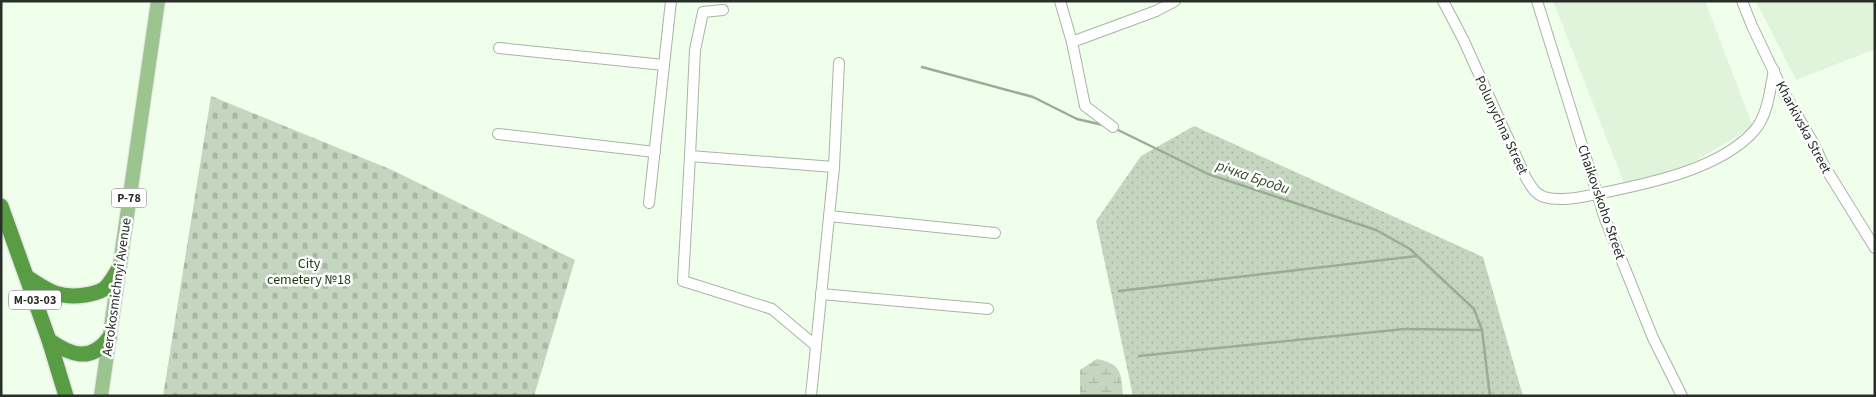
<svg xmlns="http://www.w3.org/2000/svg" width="1876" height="397" viewBox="0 0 1876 397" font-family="'Source Sans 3',sans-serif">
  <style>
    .built { fill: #e0f3db }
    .grass { fill: url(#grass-dots) }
    .wetland { fill: url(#wetland-marsh) }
    .cemetery { fill: url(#cemetery-stones) }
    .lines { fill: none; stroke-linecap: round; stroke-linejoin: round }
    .stream { stroke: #99ad94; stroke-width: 2.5 }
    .minor-casing { stroke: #a8b5a4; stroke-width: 12 }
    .major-casing { stroke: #e5e6e5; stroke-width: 16 }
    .highway-casing { stroke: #e5e6e5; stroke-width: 18 }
    .minor { stroke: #fff; stroke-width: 10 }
    .major { stroke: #9bc48f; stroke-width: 14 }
    .highway { stroke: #589d44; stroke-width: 15 }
    .labels { text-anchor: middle; stroke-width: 5; stroke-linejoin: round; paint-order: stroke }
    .shield { fill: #fff; stroke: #696d68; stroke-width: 1 }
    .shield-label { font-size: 12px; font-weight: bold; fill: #292e28 }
    .street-label { font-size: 14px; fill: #292e28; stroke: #fff }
    .park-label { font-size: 14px; fill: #1c3913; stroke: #fff }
    .water-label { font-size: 15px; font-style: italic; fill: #2c4b24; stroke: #fff }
  </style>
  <defs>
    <pattern id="grass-dots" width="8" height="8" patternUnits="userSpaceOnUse" patternTransform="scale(1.25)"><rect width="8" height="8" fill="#c4d6bf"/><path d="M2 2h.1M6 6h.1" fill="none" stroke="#a8b8a4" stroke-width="1.8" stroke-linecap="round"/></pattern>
    <pattern id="wetland-marsh" width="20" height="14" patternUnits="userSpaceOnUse" patternTransform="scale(1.25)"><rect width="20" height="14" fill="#c4d6bf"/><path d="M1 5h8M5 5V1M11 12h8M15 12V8" fill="none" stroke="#a8b8a4"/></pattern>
    <pattern id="cemetery-stones" width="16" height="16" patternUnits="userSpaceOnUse" patternTransform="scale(1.25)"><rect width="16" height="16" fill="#c4d6bf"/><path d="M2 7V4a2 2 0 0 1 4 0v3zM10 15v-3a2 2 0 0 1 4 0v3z" fill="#a8b8a4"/></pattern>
  </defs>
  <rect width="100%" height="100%" fill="#f0feec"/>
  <g class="built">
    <path d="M1553,1H1705L1753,127L1691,163L1659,178L1626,188Z"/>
    <path d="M1756,1H1875V49L1796,80Z"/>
  </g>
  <path class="grass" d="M1194,126L1483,257L1523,396H1133L1096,221L1141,156Z"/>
  <path class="wetland" d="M1097,359C1122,364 1121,373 1123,396H1080V370Z"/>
  <path class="cemetery" d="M211,96L392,170L575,260L534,396H163Z"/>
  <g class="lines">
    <g class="stream">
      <path d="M922,67L1033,97L1077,119L1103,125"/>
      <path d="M1116,129L1208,174L1376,230L1410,249L1474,309L1482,330L1490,396"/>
      <path d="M1119,291L1417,256"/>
      <path d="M1139,356L1404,329L1482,330"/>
    </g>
    <g class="minor-casing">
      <g id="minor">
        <path d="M1060,1L1072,42L1085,106L1113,127"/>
        <path d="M1443,1L1463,39L1526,178C1531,186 1535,194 1544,197C1561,202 1581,197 1597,194C1646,184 1719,170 1754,131C1768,116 1770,89 1774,70"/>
        <path d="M1537,1L1605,219L1653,338L1682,396"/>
        <path d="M1742,1L1752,26L1784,93L1814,144L1823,164L1875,248"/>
        <path d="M723,10L703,12L695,50L690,156L834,167L839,63"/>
        <path d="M1072,42L1156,11L1175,1"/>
        <path d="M499,48L664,65L671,1"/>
        <path d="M498,134L655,152"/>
        <path d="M690,156L683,281L772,309L816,346"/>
        <path d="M649,203L664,65"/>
        <path d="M829,216L995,233"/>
        <path d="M821,294L988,309"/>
        <path d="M811,396L834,167"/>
      </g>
    </g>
    <g class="major-casing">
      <path id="major" d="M101,396L158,1"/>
    </g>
    <g class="highway-casing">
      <g id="highway">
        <path d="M1,206L49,340L66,396"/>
        <path d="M27,277C48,291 59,299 85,295C92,294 99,292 104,289C110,284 114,276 118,270"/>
        <path d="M49,340C70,355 91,363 109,338"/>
      </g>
    </g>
    <use href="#minor" class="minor"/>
    <use href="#major" class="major"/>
    <use href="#highway" class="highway"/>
  </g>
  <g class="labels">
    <g class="shield">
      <rect x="111.5" y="188.5" width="35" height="19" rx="4"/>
      <rect x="9" y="290.5" width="52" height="19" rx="4"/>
    </g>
    <g class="shield-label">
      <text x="129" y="202">Р-78</text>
      <text x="35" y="304">М-03-03</text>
    </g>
    <g class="street-label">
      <text transform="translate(1502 125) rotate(65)" y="5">Polunychna Street</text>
      <text transform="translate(1804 127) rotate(62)" y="5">Kharkivska Street</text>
      <text transform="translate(1602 202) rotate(71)" y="5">Chaikovskoho Street</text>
      <text transform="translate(116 287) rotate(-82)" y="5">Aerokosmichnyi Avenue</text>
    </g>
    <g class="park-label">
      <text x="309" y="268">City<tspan x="309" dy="16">cemetery №18</tspan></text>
    </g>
    <g class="water-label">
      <text transform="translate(1253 177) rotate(19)" y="5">річка Броди</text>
    </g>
  </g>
  <rect width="1876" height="397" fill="none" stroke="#292e28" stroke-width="5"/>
</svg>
